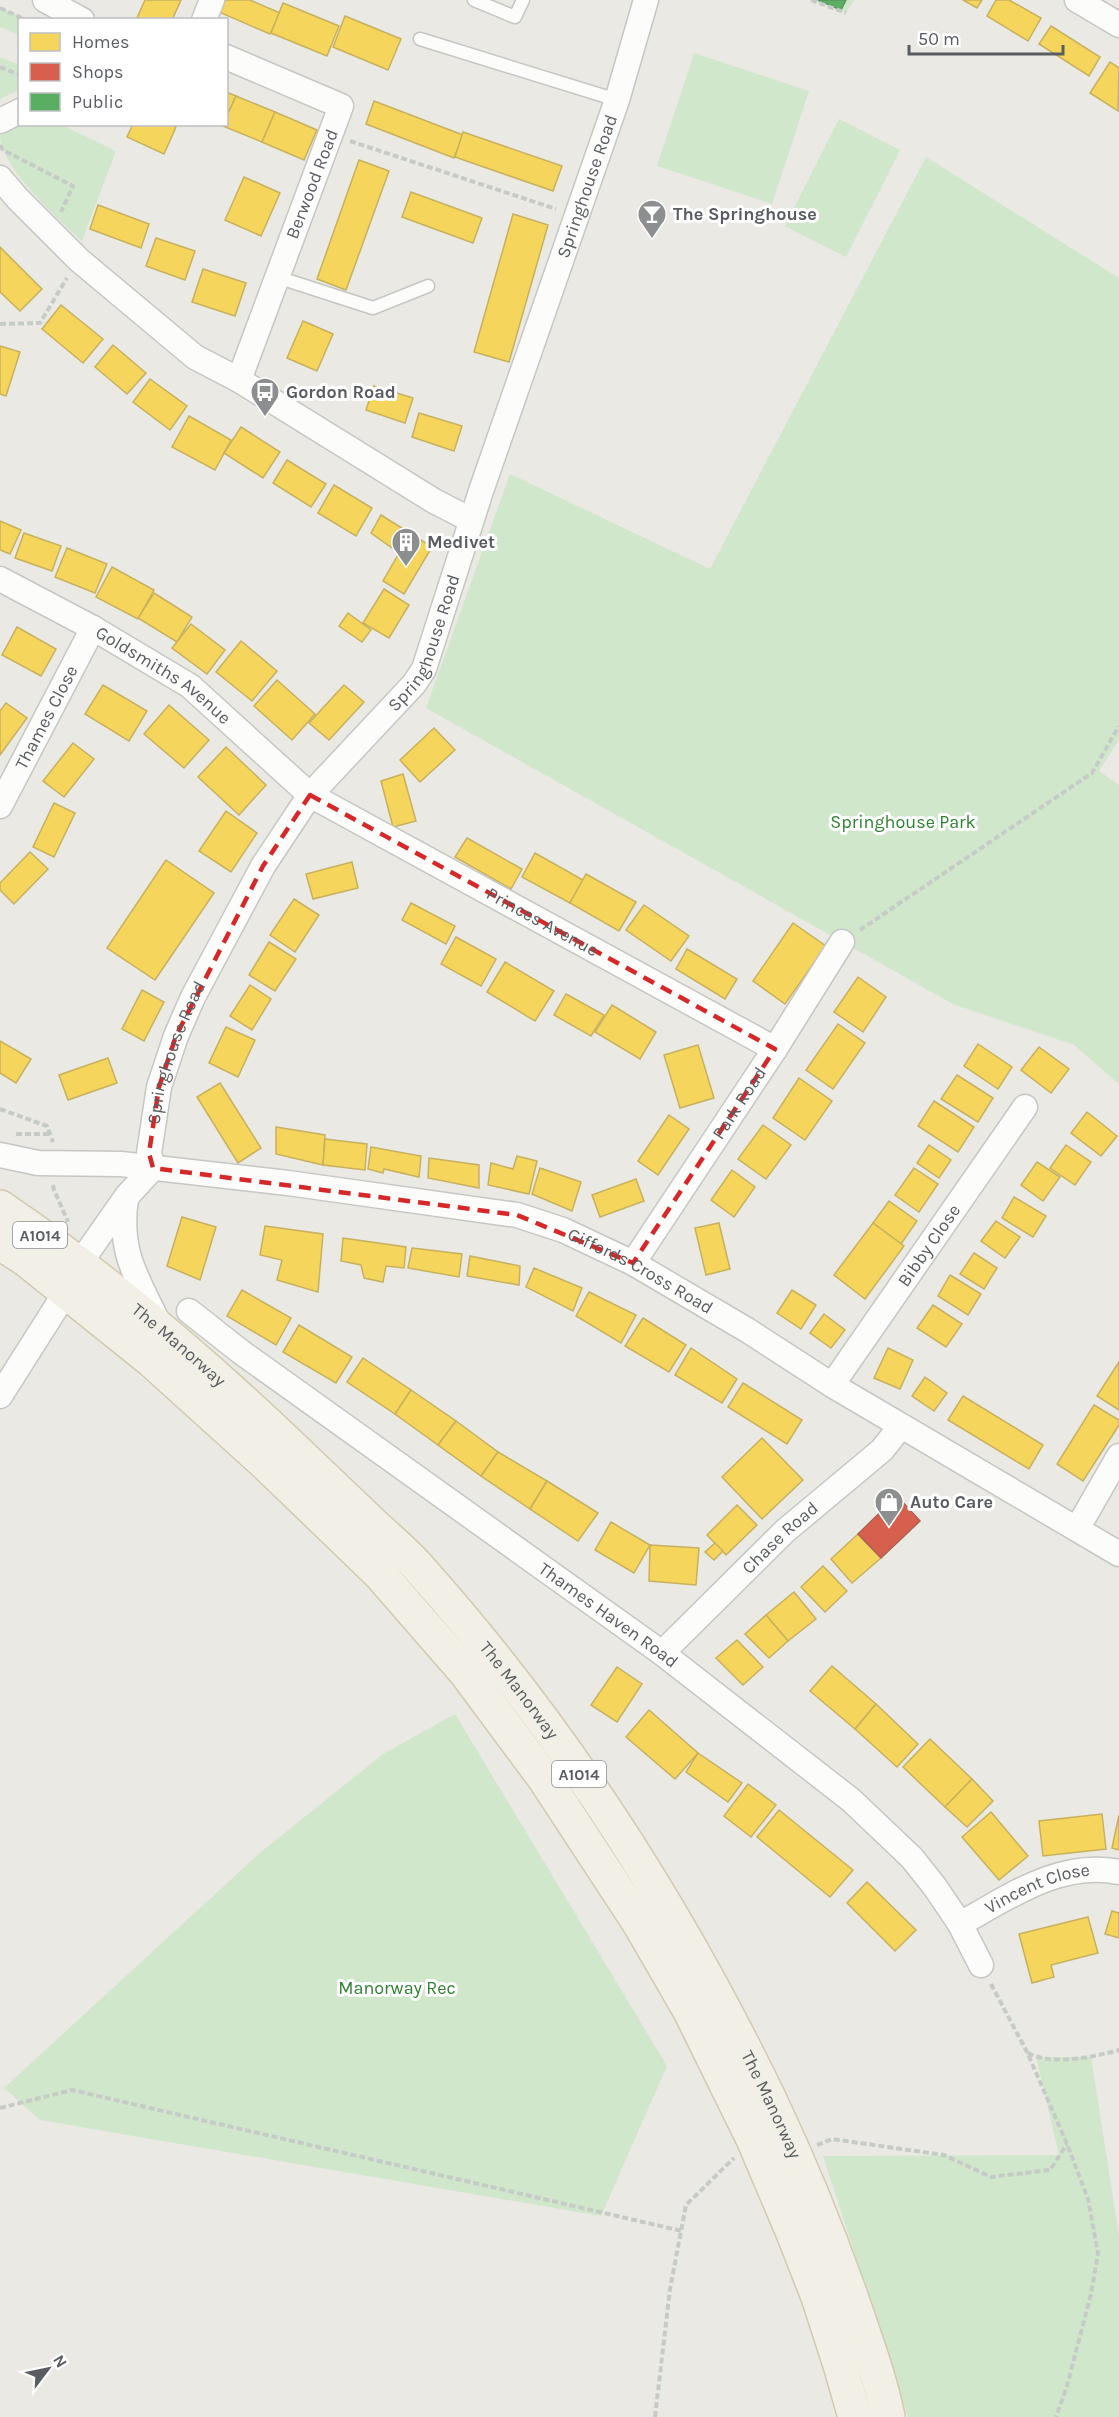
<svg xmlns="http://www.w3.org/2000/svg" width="1119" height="2417" viewBox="0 0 1119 2417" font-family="Karla,sans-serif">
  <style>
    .green { fill: #d0e7cc }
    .homes { fill: #f6d55c; stroke: #c7b15e; stroke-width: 1.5 }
    .shops { fill: #d6604d; stroke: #b05f53; stroke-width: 1.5 }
    .public { fill: #5aae61; stroke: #5a9661; stroke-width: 1.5 }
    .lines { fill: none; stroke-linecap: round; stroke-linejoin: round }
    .lane-casing { stroke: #c6c6c4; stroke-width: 15 }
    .street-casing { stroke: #c6c6c4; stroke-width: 27 }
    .primary-casing { stroke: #d3c9af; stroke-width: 36 }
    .path { stroke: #c6cbc8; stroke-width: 4; stroke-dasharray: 6 3; stroke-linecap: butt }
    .lane { stroke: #fcfcfb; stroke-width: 12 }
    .street { stroke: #fcfcfb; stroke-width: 24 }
    .primary { stroke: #f2f0e6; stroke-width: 33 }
    .marked { fill: none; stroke: #d62828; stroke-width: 4.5; stroke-dasharray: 12 8; stroke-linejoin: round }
    .labels { text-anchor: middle; stroke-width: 6; stroke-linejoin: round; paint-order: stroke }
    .shield { fill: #fff; stroke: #8b8e91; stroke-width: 1.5 }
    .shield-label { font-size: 16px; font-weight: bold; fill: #595d62 }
    .street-label { font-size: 18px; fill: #595d62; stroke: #fff }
    .poi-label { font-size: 18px; font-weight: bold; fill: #595d62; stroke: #fff; text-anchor: start }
    .park-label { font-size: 18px; fill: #2f8232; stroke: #fff }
  </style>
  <rect width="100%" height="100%" fill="#eae9e3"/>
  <g class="green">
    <path d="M810,0H854L846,13Z"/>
    <path d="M0,7L26,19L20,20L19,35L0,27Z"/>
    <path d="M694,53L809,91L772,204L657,166Z"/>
    <path d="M0,57L20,65L19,90L0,99Z"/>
    <path d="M839,119L900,150L846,257L785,226Z"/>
    <path d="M19,122L20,124L62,125L116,151L82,241C59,219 0,167 0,135Z"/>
    <path d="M926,157L1119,278V740L1099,771L1119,785V1084L1074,1045L953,1004L426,708L510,474L710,569Z"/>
    <path d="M455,1714L667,2066L601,2216L40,2120L4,2088L261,1852L383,1754Z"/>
    <path d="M1036,2057H1091L1119,2236V2417H908L823,2156L1059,2155Z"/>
  </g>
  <g class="homes">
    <path d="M145,0H181L172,20H136Z"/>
    <path d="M225,0H250L280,13L270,34L219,12Z"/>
    <path d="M963,0H982L977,8Z"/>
    <path d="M996,0H1009L1041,18L1028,41L987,16Z"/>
    <path d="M283,3L339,26L327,56L271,33Z"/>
    <path d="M345,16L401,39L388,70L333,47Z"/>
    <path d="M1051,26L1100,57L1089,76L1039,44Z"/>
    <path d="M1110,62L1119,68L1118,111L1090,93Z"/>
    <path d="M226,92L236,96L226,118Z"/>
    <path d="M236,96L275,112L262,142L223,126L226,124V118Z"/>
    <path d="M374,101L463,135L454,158L366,124Z"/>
    <path d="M275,112L317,130L304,160L262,142Z"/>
    <path d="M133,124H171L176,127L164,154L127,137Z"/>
    <path d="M463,132L562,166L553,191L455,157Z"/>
    <path d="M359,160L389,171L346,290L317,279Z"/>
    <path d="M244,177L280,193L261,236L225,220Z"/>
    <path d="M411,192L482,218L473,243L402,217Z"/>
    <path d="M98,205L149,224L141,248L90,229Z"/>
    <path d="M513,214L548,225L509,362L474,352Z"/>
    <path d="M156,238L195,251L185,280L146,266Z"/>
    <path d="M0,247L42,289L20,311L0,292Z"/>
    <path d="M203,269L246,283L235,316L192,302Z"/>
    <path d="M61,305L103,339L83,363L42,329Z"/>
    <path d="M303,321L333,334L317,371L287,358Z"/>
    <path d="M113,345L146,373L127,394L95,367Z"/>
    <path d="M0,346L20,352L6,396L0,394Z"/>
    <path d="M150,379L187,406L170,430L133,402Z"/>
    <path d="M374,386L413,398L405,423L366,410Z"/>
    <path d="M419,413L462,426L454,451L412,437Z"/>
    <path d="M189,416L231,440L215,470L172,447Z"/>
    <path d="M241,427L280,452L263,478L224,453Z"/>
    <path d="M287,460L326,484L311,507L273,483Z"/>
    <path d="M334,485L372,508L356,536L318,513Z"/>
    <path d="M381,515L432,547L404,594L383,581L399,553L371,533Z"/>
    <path d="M0,521L21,530L10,554L0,550Z"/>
    <path d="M24,533L61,546L52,571L15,558Z"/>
    <path d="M67,548L107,564L95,593L55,577Z"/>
    <path d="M112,567L154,590L138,619L96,597Z"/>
    <path d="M384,589L409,605L389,638L363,623Z"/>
    <path d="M154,593L192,617L177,642L138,618Z"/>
    <path d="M348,613L371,630L362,642L339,626Z"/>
    <path d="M191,624L225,650L207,674L172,648Z"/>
    <path d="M17,627L56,649L41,676L2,655Z"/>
    <path d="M241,641L277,671L252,701L216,672Z"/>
    <path d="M277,680L315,714L292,740L254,706Z"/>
    <path d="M103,685L147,711L129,741L85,714Z"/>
    <path d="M344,685L364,702L329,740L309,723Z"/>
    <path d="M6,703L27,718L0,755V711Z"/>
    <path d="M169,705L209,740L184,768L144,734Z"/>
    <path d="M434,728L455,750L420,782L400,760Z"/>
    <path d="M73,743L94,759L64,797L43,781Z"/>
    <path d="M226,747L266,785L239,815L198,777Z"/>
    <path d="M403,774L416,821L393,827L381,781Z"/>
    <path d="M54,803L75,813L54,857L33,847Z"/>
    <path d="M226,811L257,833L231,872L199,851Z"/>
    <path d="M467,838L522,869L511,889L455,857Z"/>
    <path d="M30,852L48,869L14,904L0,890V883Z"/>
    <path d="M535,853L583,880L570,903L522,877Z"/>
    <path d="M166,860L214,893L155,980L107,948Z"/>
    <path d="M352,862L358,888L313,899L306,874Z"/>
    <path d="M586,874L636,902L619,931L570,903Z"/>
    <path d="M294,899L319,915L295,952L270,935Z"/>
    <path d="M411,903L455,926L446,944L402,920Z"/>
    <path d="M644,905L689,936L671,961L626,930Z"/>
    <path d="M793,923L826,946L785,1004L753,981Z"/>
    <path d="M456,937L496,959L481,986L441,964Z"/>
    <path d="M269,942L296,959L275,991L249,975Z"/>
    <path d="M687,949L737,979L725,999L676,969Z"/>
    <path d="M505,962L554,991L535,1021L487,992Z"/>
    <path d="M858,977L886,997L863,1032L834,1012Z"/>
    <path d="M250,985L271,999L252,1030L230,1016Z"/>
    <path d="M142,990L164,1002L144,1041L122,1029Z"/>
    <path d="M566,994L604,1015L591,1036L554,1015Z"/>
    <path d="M612,1005L656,1032L640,1059L595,1032Z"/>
    <path d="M838,1024L865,1043L833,1089L806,1070Z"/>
    <path d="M226,1027L255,1040L238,1077L209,1063Z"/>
    <path d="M0,1041L31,1059L16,1083L0,1073Z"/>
    <path d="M978,1044L1012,1067L998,1089L964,1066Z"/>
    <path d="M698,1045L714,1098L680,1108L664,1055Z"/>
    <path d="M1039,1047L1069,1069L1051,1093L1021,1070Z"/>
    <path d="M108,1058L117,1083L68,1100L59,1075Z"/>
    <path d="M957,1075L993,1098L978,1122L941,1099Z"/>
    <path d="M799,1078L832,1101L805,1140L773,1118Z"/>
    <path d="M220,1083L261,1148L238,1163L197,1097Z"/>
    <path d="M934,1101L974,1127L958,1152L918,1126Z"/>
    <path d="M1087,1112L1117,1136L1101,1156L1071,1133Z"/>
    <path d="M669,1115L689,1129L658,1175L638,1161Z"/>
    <path d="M763,1125L791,1145L766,1179L738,1159Z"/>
    <path d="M276,1127L325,1135L323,1165L276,1154Z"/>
    <path d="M325,1139L367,1144L365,1170L323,1165Z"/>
    <path d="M929,1145L951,1160L939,1178L917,1163Z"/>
    <path d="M1066,1145L1091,1162L1075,1185L1050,1168Z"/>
    <path d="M371,1147L421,1156L419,1177L384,1169L383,1173L368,1169Z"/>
    <path d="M517,1156L537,1161L529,1194L488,1185L491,1163L513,1169Z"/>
    <path d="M429,1158L479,1165V1188L428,1178Z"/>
    <path d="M1037,1162L1060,1177L1043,1201L1021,1185Z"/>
    <path d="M540,1168L581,1182L572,1211L532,1194Z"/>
    <path d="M914,1168L938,1184L919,1212L895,1195Z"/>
    <path d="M732,1170L755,1187L734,1217L711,1200Z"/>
    <path d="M636,1179L644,1201L600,1217L592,1195Z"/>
    <path d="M1014,1197L1046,1216L1033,1237L1002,1218Z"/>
    <path d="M889,1201L917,1221L901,1244L873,1223Z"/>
    <path d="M182,1217L216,1227L200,1280L167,1266Z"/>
    <path d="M996,1221L1020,1237L1005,1258L981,1241Z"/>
    <path d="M719,1223L730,1269L706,1275L695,1228Z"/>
    <path d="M873,1223L904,1246L865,1299L834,1275Z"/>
    <path d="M265,1226L323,1234L318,1292L277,1280L282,1260L260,1255Z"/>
    <path d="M343,1238L406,1247L404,1268L386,1266L383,1282L364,1278L361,1265L341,1261Z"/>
    <path d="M412,1248L462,1254L459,1277L408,1268Z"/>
    <path d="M974,1253L997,1268L984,1289L960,1274Z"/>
    <path d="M470,1256L520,1266L519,1285L467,1276Z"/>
    <path d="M534,1268L582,1288L573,1311L526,1287Z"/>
    <path d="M950,1275L981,1294L968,1315L938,1296Z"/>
    <path d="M242,1290L291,1318L276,1345L227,1316Z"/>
    <path d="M792,1290L816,1305L801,1329L777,1313Z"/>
    <path d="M589,1292L636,1315L621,1343L576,1316Z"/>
    <path d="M933,1305L962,1324L946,1347L917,1328Z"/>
    <path d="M824,1314L845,1330L831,1348L810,1333Z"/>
    <path d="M643,1318L686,1345L669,1372L625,1346Z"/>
    <path d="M299,1325L352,1357L336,1383L283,1352Z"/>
    <path d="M691,1348L737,1379L722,1403L675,1375Z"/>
    <path d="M888,1348L913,1360L900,1389L874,1378Z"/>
    <path d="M363,1358L411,1390L395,1414L347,1382Z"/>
    <path d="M1119,1362V1410L1097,1396Z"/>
    <path d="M925,1377L947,1393L934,1411L912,1396Z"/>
    <path d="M743,1383L802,1420L787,1444L728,1407Z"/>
    <path d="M411,1390L456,1421L438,1445L395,1414Z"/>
    <path d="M963,1396L1043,1445L1029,1469L948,1420Z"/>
    <path d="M1094,1405L1119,1420V1425L1083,1481L1057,1464Z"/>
    <path d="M456,1421L498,1452L481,1476L438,1445Z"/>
    <path d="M762,1438L803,1480L762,1519L722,1477Z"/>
    <path d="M498,1452L547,1481L530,1509L481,1476Z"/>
    <path d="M547,1481L598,1513L578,1541L530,1509Z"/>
    <path d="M737,1505L757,1525L726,1555L707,1535Z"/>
    <path d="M611,1522L650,1545L634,1573L595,1550Z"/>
    <path d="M858,1534L881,1558L852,1583L831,1559Z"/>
    <path d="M715,1543L723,1551L714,1560L705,1552Z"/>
    <path d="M650,1545L699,1548L696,1585L649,1581Z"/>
    <path d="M823,1566L847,1591L825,1612L801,1587Z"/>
    <path d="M794,1592L816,1619L788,1641L766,1615Z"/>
    <path d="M766,1615L788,1641L769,1658L745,1634Z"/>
    <path d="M737,1640L763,1667L743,1685L716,1658Z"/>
    <path d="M832,1666L876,1704L855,1729L810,1691Z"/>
    <path d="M617,1667L642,1684L617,1722L591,1705Z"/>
    <path d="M876,1704L918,1744L897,1767L855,1729Z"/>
    <path d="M649,1710L698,1753L675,1779L626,1737Z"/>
    <path d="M930,1739L972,1779L945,1807L903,1767Z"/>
    <path d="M698,1753L742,1783L728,1802L686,1772Z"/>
    <path d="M972,1779L993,1801L967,1827L945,1807Z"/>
    <path d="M748,1784L776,1805L751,1837L724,1816Z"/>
    <path d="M779,1810L853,1870L830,1897L757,1837Z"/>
    <path d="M991,1812L1028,1856L999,1880L962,1837Z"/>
    <path d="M1102,1814L1106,1849L1043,1856L1039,1821Z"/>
    <path d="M1119,1815V1850L1112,1848Z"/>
    <path d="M867,1882L916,1930L895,1951L847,1903Z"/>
    <path d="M1112,1911L1119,1913V1938L1105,1934Z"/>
    <path d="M1088,1917L1098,1953L1051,1965L1054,1977L1032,1983L1019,1934Z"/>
  </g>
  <path class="shops" d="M897,1496L920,1521L881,1558L858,1534Z"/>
  <path class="public" d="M818,0H846L841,10Z"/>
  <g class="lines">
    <g class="lane-casing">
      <g id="lane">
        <path d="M474,0L515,17L523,0"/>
        <path d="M420,39L617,100"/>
        <path d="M277,277L373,308L428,286"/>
      </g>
    </g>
    <g class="street-casing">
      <g id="street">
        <path d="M45,0L82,20"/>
        <path d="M1077,0L1119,25"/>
        <path d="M204,20L212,0"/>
        <path d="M226,57L341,106L239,380"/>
        <path d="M0,121L20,111"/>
        <path d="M0,178L18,199L79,260L195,357L239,380L434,501L471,520"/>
        <path id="s1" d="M0,579L93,628L190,686L310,795L775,1049"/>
        <path id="s2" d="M0,806L93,628"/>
        <path id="s3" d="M0,1155L38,1163L121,1164L288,1183L517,1215L563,1230L633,1263L747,1330L832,1385L1119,1554"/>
        <path id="s4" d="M153,1168L149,1153L159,1087L176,1036L193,997L263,866L310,795L414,684L424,669L481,491L617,100L646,0"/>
        <path d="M126,1199C118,1252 137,1278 159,1324"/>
        <path id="s5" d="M633,1263L775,1049L842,942"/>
        <path id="s6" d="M189,1311L241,1352L662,1653L851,1800L912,1858L935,1887L960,1924L981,1965"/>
        <path id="s7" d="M832,1385L1025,1107"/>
        <path d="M0,1396L66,1292L80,1263L127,1196L153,1168"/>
        <path d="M1077,1529L1119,1456"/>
        <path id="s8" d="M662,1653L785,1531L882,1450L901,1426"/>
        <path id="s9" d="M960,1924C1009,1897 1060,1860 1119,1872"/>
      </g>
    </g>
    <g class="primary-casing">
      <g id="primary">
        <path id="s10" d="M0,1207C105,1278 200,1359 291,1446C319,1473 347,1499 375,1526C390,1540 406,1553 419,1568C561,1727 678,1909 770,2100C801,2165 828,2231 852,2299C865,2338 880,2377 888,2417"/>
        <path d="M0,1243L25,1259L152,1361L267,1465L379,1573L466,1673L544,1778L639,1923L690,2011L753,2139L793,2233L818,2297L840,2365L855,2417"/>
      </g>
    </g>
    <g class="path">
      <path d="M811,0L846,13"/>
      <path d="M0,8L26,20"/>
      <path d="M0,67L20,75"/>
      <path d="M350,141L556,209"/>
      <path d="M0,145L3,150L73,186L61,212"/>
      <path d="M0,324L40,323L67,278"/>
      <path d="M860,930L1092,773L1119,726"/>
      <path d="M0,1109L47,1126L53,1142"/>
      <path d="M16,1134H51"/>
      <path d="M53,1185L54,1190L68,1222"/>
      <path d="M991,1984L1027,2052L1067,2144L1088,2199L1098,2253L1091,2294L1067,2386L1056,2417"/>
      <path d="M1028,2053C1051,2066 1094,2057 1119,2050"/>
      <path d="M0,2108L72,2090L682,2231"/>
      <path d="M817,2145L832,2139L944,2155L991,2177L1050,2170L1067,2144"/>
      <path d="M655,2417L670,2289L686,2205L734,2158"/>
    </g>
    <use href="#lane" class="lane"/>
    <use href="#street" class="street"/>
    <use href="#primary" class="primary"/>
  </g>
  <path class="marked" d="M310,795L775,1049L633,1263L517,1215L153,1168L149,1153L159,1087L176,1036L263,866Z"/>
  <defs>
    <g id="bar-pin" transform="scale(1.5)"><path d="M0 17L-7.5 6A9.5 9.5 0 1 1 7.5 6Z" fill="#8c8e8f" stroke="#fff"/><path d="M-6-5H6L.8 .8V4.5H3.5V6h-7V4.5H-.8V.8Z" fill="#fff"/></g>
    <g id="bus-pin" transform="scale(1.5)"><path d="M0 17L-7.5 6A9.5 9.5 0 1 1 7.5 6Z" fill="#8c8e8f" stroke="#fff"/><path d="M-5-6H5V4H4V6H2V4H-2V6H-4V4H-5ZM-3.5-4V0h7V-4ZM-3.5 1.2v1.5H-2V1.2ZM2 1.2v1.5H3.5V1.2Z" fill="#fff"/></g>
    <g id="building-pin" transform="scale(1.5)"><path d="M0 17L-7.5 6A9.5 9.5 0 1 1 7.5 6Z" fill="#8c8e8f" stroke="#fff"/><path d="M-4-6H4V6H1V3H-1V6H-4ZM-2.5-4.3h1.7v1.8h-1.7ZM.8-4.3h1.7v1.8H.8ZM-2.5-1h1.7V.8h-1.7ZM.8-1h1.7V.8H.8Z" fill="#fff"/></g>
    <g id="shop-pin" transform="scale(1.5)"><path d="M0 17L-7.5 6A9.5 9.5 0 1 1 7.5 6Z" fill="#8c8e8f" stroke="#fff"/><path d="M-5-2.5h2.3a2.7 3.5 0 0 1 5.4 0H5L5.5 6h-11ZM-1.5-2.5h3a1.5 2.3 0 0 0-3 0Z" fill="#fff"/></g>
  </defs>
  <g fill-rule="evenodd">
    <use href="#bar-pin" x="652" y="214"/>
    <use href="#bus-pin" x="265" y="392"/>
    <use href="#building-pin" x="406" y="542"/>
    <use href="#shop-pin" x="889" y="1502"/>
  </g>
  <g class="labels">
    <g class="shield">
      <rect x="13" y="1222" width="54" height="26" rx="4.5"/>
      <rect x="552" y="1761" width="54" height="26" rx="4.5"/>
    </g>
    <g class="shield-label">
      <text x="40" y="1241">A1014</text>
      <text x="579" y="1780">A1014</text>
    </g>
    <g class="street-label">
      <text transform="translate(312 184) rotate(-69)" y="6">Berwood Road</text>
      <text dy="6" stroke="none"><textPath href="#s4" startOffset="1092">Springhouse Road</textPath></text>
      <text dy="6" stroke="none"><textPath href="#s4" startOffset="606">Springhouse Road</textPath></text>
      <text dy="6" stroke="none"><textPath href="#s1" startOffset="190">Goldsmiths Avenue</textPath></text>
      <text dy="6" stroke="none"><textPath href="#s2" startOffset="100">Thames Close</textPath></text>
      <text dy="6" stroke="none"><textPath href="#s1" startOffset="645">Princes Avenue</textPath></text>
      <text dy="6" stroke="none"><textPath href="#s4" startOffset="120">Springhouse Road</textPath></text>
      <text dy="6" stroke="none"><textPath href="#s5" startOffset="192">Park Road</textPath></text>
      <text dy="6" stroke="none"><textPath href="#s7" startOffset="170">Bibby Close</textPath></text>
      <text dy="6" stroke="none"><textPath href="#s3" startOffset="657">Giffords Cross Road</textPath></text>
      <text dy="6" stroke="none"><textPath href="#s10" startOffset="226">The Manorway</textPath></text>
      <text dy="6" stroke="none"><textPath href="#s8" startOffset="165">Chase Road</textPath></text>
      <text dy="6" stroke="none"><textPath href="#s6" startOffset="518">Thames Haven Road</textPath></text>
      <text dy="6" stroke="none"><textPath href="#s10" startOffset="712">The Manorway</textPath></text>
      <text dy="6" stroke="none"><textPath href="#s9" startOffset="86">Vincent Close</textPath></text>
      <text dy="6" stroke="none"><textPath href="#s10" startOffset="1198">The Manorway</textPath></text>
    </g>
    <g class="poi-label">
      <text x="673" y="220">The Springhouse</text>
      <text x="286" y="398">Gordon Road</text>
      <text x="427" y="548">Medivet</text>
      <text x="910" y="1508">Auto Care</text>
    </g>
    <g class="park-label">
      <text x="903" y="828">Springhouse Park</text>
      <text x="397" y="1994">Manorway Rec</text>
    </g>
  </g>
  <rect x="18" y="18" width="210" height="108" fill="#ffffff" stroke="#bdbec0" stroke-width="1.5"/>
  <rect x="30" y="33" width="30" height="18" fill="#f6d55c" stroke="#bdbec0" stroke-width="1.5"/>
  <text x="72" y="48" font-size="18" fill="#595d62">Homes</text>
  <rect x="30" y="63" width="30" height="18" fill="#d6604d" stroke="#bdbec0" stroke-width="1.5"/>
  <text x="72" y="78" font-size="18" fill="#595d62">Shops</text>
  <rect x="30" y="93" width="30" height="18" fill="#5aae61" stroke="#bdbec0" stroke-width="1.5"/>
  <text x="72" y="108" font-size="18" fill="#595d62">Public</text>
  <g transform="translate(48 2369) rotate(58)" stroke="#ffffff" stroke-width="4.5" paint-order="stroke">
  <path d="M0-4.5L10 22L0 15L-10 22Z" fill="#595d62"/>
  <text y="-9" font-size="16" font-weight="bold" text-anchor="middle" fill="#595d62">N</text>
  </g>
  <path d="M909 45v9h154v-9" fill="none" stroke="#595d62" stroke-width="3"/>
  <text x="918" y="45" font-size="18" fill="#595d62" stroke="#ffffff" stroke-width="4.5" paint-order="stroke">50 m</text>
</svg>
